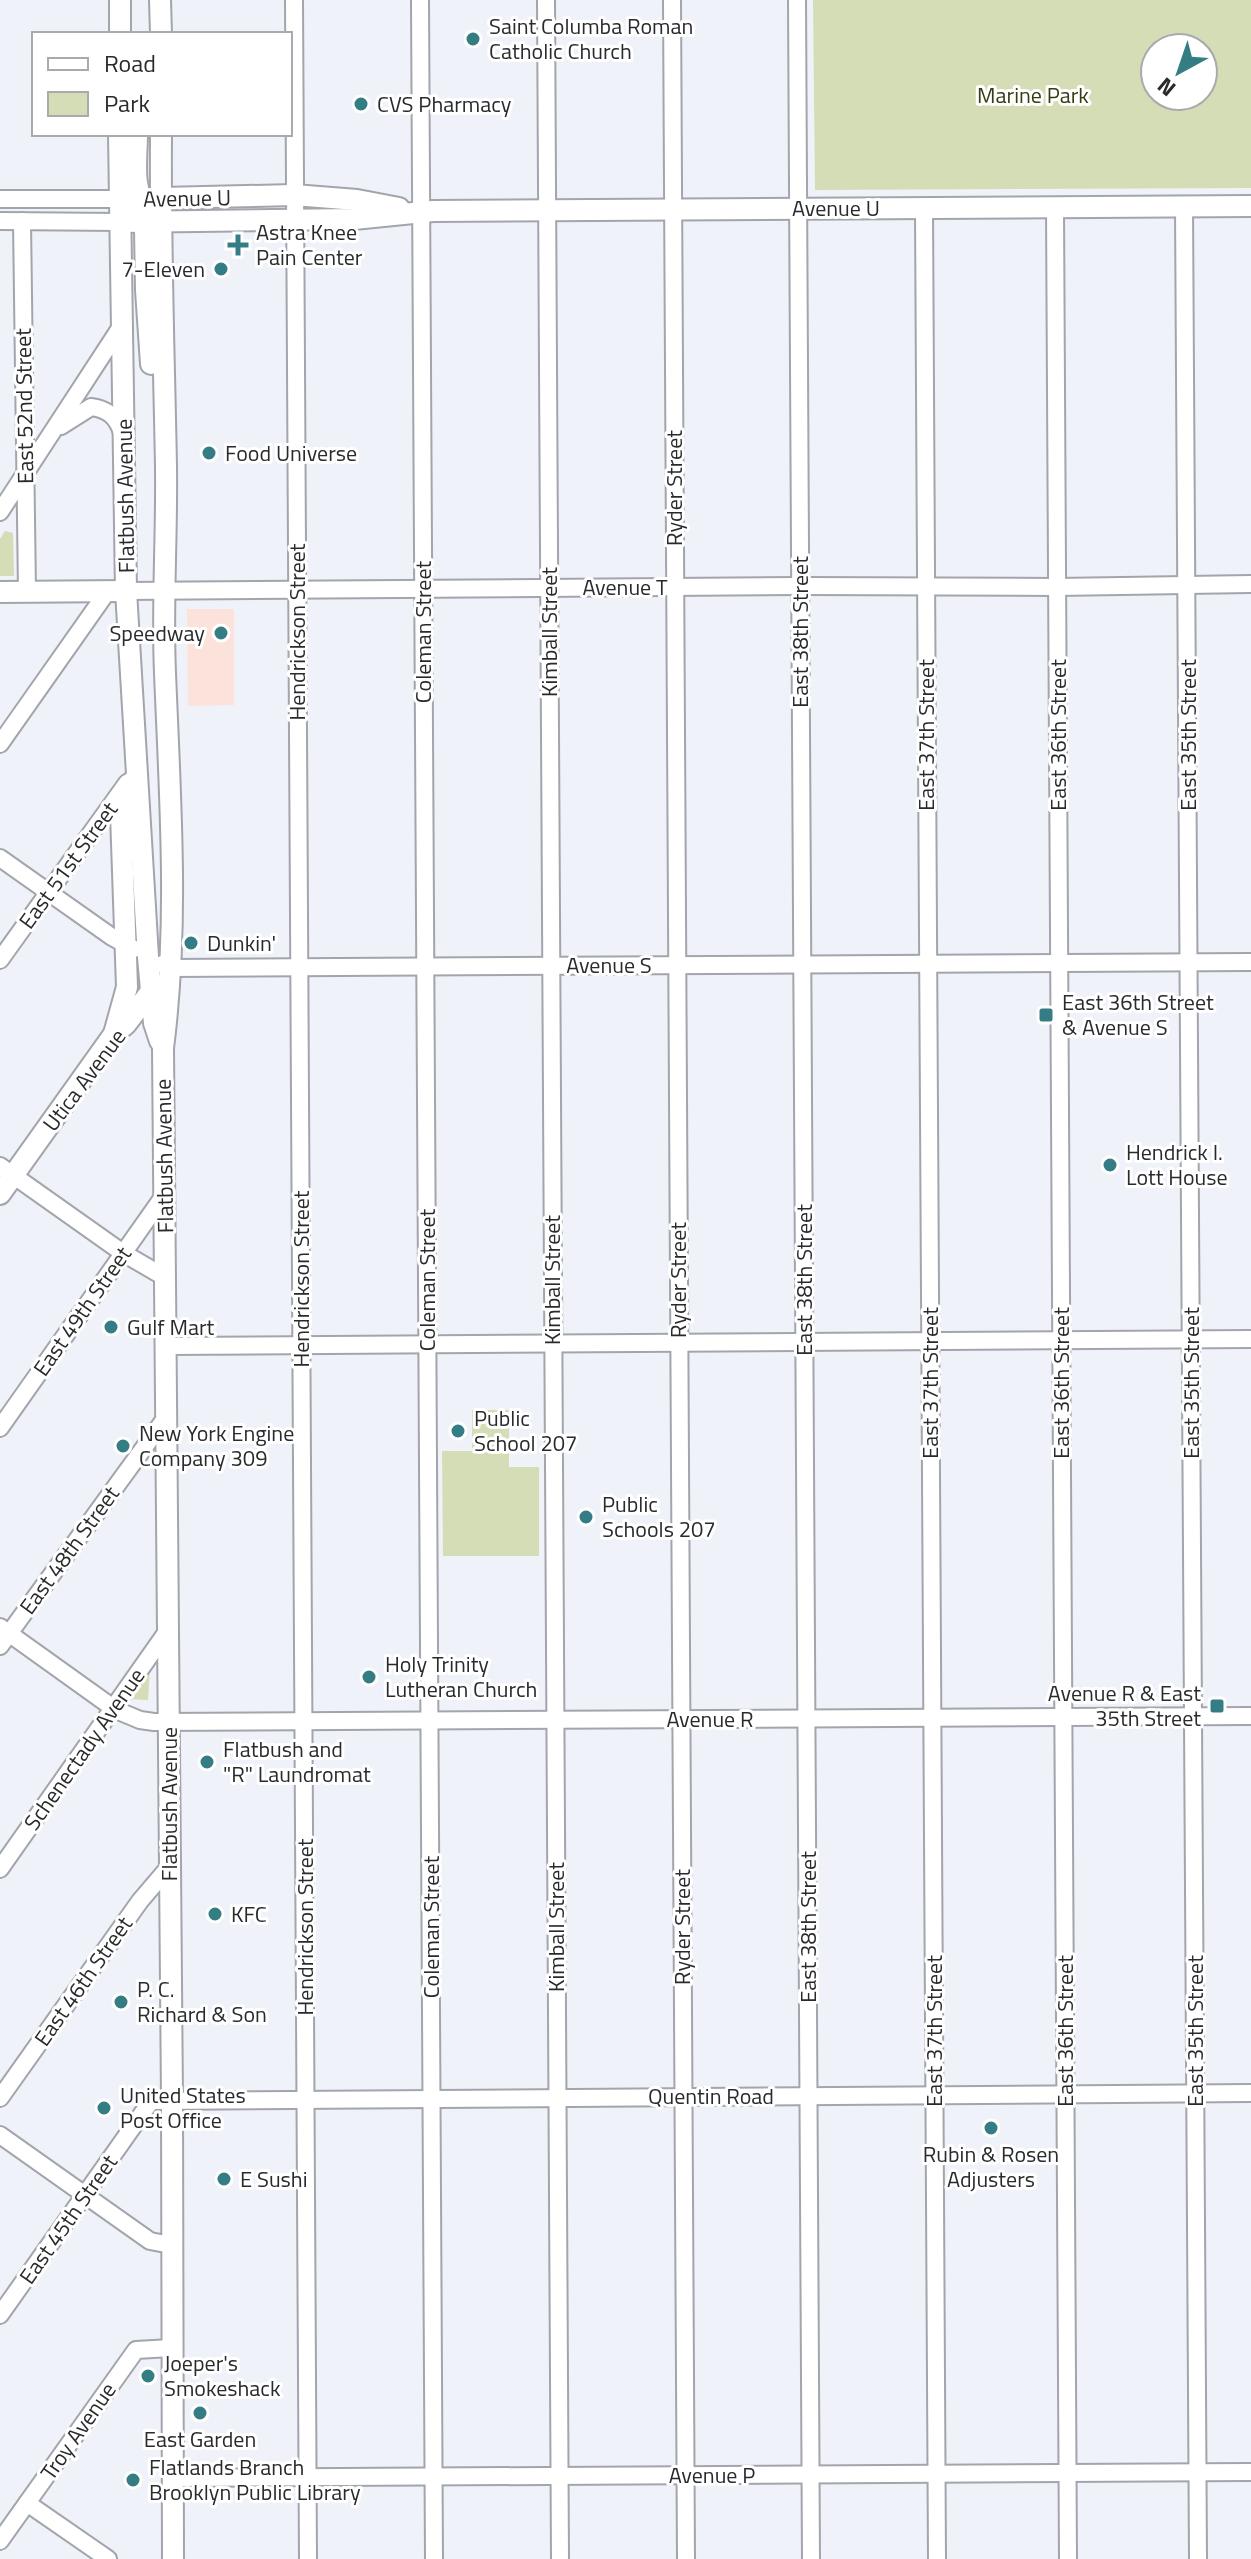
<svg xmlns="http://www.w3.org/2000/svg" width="1251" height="2559" viewBox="0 0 1251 2559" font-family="'Titillium Web',sans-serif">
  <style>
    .commercial { fill: #fbe2da }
    .green { fill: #d4ddb6; fill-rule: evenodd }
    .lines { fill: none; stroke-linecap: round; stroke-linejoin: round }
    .minor-casing { stroke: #a3a5ac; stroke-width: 20 }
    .major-casing { stroke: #a3a5ac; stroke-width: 24 }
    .minor { stroke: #fff; stroke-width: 16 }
    .major { stroke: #fff; stroke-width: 20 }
    .poi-dot { fill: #357d84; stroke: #fff; stroke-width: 3 }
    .labels { text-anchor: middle; stroke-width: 6; stroke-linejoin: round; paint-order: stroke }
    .poi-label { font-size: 22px; fill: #292a2c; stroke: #fff; text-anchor: start }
    .park-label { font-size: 22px; fill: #363d13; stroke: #fff }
    .street-label { font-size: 22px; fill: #292a2c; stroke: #fff }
  </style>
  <rect width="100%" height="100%" fill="#f0f2f9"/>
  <path class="commercial" d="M187,609H234V705L188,706Z"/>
  <g class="green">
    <path d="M813,0H1251V188L815,190ZM1203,48V96H1155V48Z"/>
    <path d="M5,531L13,533L14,576H0V539Z"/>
    <path d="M472,1410H509V1467H539V1556H443L442,1451H472Z"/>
    <path d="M150,1668L148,1700L128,1699Z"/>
  </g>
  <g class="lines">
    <g class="minor-casing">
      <g id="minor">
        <path d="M294,0L308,2559"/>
        <path d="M420,0L434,2559"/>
        <path d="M546,0L560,2559"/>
        <path d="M672,0L686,2559"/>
        <path d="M797,0L811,2559"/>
        <path d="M0,199H120"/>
        <path d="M1184,206L1198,2559"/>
        <path d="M1055,207L1068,2559"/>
        <path d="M924,208L937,2559"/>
        <path d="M0,221L120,222"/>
        <path d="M22,221L27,592"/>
        <path d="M61,426L91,407C108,409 117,417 122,433"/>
        <path d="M0,512L122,325"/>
        <path d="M126,591L800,586L1057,587L1251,584"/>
        <path d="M0,744L107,592"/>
        <path d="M0,858L112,937L134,949"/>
        <path d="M0,960L127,783"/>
        <path d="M162,964L170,968L1251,962"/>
        <path d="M0,1166L123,1253L166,1278"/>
        <path d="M166,1346L1251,1339"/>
        <path d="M0,1428L165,1194"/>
        <path d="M0,1627L116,1710L140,1720L154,1722L1251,1716"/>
        <path d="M0,1646L167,1416"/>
        <path d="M0,1869L168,1630"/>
        <path d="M0,2098L140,1901L169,1867"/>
        <path d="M0,2135L150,2241L171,2245"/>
        <path d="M0,2315L151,2101L1251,2093"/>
        <path d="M172,2478L1251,2472"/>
        <path d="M27,2503L108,2559"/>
        <path d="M0,2541L136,2350L171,2348"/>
      </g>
    </g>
    <g class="major-casing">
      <g id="major">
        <path d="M160,0L161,34"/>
        <path d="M120,34V0"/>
        <path d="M119,134L126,591L148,957L154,1023L160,1041"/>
        <path d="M137,134C137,160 131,189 148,210"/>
        <path d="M161,134C160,245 164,356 166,467C167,536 162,605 165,673C170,798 179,924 163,1048L172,2100L173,2559"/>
        <path d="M120,199L294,195L357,200L399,208"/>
        <path d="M134,211L145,229L146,290L151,364"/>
        <path d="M120,222L354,219L433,211L1251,206"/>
        <path d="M0,592L126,591"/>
        <path d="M114,1034L127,987L121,814L132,782"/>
        <path d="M0,1194L114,1034L126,1024L155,986"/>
      </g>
    </g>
    <use href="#minor" class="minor"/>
    <use href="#major" class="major"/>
  </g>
  <g class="poi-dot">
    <circle cx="473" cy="39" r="8"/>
    <circle cx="361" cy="104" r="8"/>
    <path d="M234 233h8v8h8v8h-8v8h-8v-8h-8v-8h8z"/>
    <circle cx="221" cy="269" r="8"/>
    <circle cx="209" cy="453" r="8"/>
    <circle cx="221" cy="633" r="8"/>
    <circle cx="191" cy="943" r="8"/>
    <rect x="1038" y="1007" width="16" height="16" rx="4"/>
    <circle cx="1110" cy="1165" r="8"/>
    <circle cx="111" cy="1327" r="8"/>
    <circle cx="458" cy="1431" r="8"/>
    <circle cx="123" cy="1446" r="8"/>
    <circle cx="586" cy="1517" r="8"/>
    <circle cx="369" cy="1677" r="8"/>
    <rect x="1209" y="1698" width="16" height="16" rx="4"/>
    <circle cx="207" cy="1762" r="8"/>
    <circle cx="215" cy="1914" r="8"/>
    <circle cx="121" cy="2002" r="8"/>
    <circle cx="104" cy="2108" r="8"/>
    <circle cx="991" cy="2128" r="8"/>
    <circle cx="224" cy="2179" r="8"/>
    <circle cx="148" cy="2376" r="8"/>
    <circle cx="200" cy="2413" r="8"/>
    <circle cx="133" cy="2480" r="8"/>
  </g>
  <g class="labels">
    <g class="poi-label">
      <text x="489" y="34">Saint Columba Roman<tspan x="489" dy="25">Catholic Church</tspan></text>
      <text x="377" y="112">CVS Pharmacy</text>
      <text x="256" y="240">Astra Knee<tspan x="256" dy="25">Pain Center</tspan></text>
      <text x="205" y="277" text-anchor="end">7-Eleven</text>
      <text x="225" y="461">Food Universe</text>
      <text x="205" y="641" text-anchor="end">Speedway</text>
      <text x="207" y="951">Dunkin'</text>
      <text x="1062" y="1010">East 36th Street<tspan x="1062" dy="25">&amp; Avenue S</tspan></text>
      <text x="1126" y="1160">Hendrick I.<tspan x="1126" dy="25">Lott House</tspan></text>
      <text x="127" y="1335">Gulf Mart</text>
      <text x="474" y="1426">Public<tspan x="474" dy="25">School 207</tspan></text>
      <text x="139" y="1441">New York Engine<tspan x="139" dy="25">Company 309</tspan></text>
      <text x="602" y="1512">Public<tspan x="602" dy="25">Schools 207</tspan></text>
      <text x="385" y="1672">Holy Trinity<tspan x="385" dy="25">Lutheran Church</tspan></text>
      <text x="1201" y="1701" text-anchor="end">Avenue R &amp; East<tspan x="1201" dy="25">35th Street</tspan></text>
      <text x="223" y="1757">Flatbush and<tspan x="223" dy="25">"R" Laundromat</tspan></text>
      <text x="231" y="1922">KFC</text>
      <text x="137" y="1997">P. C.<tspan x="137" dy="25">Richard &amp; Son</tspan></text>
      <text x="120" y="2103">United States<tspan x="120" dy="25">Post Office</tspan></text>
      <text x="991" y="2162" text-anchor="middle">Rubin &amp; Rosen<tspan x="991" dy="25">Adjusters</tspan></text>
      <text x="240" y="2187">E Sushi</text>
      <text x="164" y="2371">Joeper's<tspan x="164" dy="25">Smokeshack</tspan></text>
      <text x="200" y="2447" text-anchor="middle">East Garden</text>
      <text x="149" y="2475">Flatlands Branch<tspan x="149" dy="25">Brooklyn Public Library</tspan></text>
    </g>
    <g class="park-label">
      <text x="1033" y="103">Marine Park</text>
    </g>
    <g class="street-label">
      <text transform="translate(187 198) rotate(-1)" y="8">Avenue U</text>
      <text x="836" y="216">Avenue U</text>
      <text transform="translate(24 406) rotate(-91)" y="8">East 52nd Street</text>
      <text transform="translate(674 488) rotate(-90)" y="8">Ryder Street</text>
      <text transform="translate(125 496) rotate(-91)" y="8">Flatbush Avenue</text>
      <text x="625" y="595">Avenue T</text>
      <text transform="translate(297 632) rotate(-90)" y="8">Hendrickson Street</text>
      <text transform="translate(423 632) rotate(-90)" y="8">Coleman Street</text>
      <text transform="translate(549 632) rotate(-90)" y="8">Kimball Street</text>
      <text transform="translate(800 632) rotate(-90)" y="8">East 38th Street</text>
      <text transform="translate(926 735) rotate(-90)" y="8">East 37th Street</text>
      <text transform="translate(1058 735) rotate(-90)" y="8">East 36th Street</text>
      <text transform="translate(1188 735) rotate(-90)" y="8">East 35th Street</text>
      <text transform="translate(68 865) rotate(-54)" y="8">East 51st Street</text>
      <text x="609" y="973">Avenue S</text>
      <text transform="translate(84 1080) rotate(-53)" y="8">Utica Avenue</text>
      <text transform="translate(164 1156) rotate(-91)" y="8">Flatbush Avenue</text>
      <text transform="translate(301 1279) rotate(-90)" y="8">Hendrickson Street</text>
      <text transform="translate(427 1280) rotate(-90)" y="8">Coleman Street</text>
      <text transform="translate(552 1280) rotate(-90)" y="8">Kimball Street</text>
      <text transform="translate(678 1280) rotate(-90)" y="8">Ryder Street</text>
      <text transform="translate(804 1280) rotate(-90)" y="8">East 38th Street</text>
      <text transform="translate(82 1311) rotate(-55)" y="8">East 49th Street</text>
      <text transform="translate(930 1383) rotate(-90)" y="8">East 37th Street</text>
      <text transform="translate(1061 1383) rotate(-90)" y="8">East 36th Street</text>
      <text transform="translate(1191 1383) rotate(-90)" y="8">East 35th Street</text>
      <text transform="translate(69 1550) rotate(-54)" y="8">East 48th Street</text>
      <text x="710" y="1727">Avenue R</text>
      <text transform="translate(84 1749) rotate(-55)" y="8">Schenectady Avenue</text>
      <text transform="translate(169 1804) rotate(-90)" y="8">Flatbush Avenue</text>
      <text transform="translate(305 1927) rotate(-90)" y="8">Hendrickson Street</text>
      <text transform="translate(431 1927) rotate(-90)" y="8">Coleman Street</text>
      <text transform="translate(556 1927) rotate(-90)" y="8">Kimball Street</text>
      <text transform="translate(682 1927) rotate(-90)" y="8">Ryder Street</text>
      <text transform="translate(808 1927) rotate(-90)" y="8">East 38th Street</text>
      <text transform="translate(83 1981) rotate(-55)" y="8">East 46th Street</text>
      <text transform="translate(934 2031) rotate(-90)" y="8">East 37th Street</text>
      <text transform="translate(1065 2031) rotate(-90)" y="8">East 36th Street</text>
      <text transform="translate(1195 2031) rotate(-90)" y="8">East 35th Street</text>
      <text x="711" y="2104">Quentin Road</text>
      <text transform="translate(68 2219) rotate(-55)" y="8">East 45th Street</text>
      <text transform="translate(78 2431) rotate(-55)" y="8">Troy Avenue</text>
      <text x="712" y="2483">Avenue P</text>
    </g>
  </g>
  <rect x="32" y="32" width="260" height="104" fill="#ffffff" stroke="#a9aaab" stroke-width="2"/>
  <rect x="48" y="58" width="40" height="12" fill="#ffffff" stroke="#a9aaab" stroke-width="2"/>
  <text x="104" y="72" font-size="24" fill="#292a2c">Road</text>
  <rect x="48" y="92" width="40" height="24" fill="#d4ddb6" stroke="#a9aaab" stroke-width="2"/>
  <text x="104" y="112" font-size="24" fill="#292a2c">Park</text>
  <g transform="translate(1179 72) rotate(220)"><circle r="38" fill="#ffffff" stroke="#a9aaab" stroke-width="2"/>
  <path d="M0-6L14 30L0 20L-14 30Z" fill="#357d84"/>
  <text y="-12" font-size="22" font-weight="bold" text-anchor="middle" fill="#292a2c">N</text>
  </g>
</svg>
